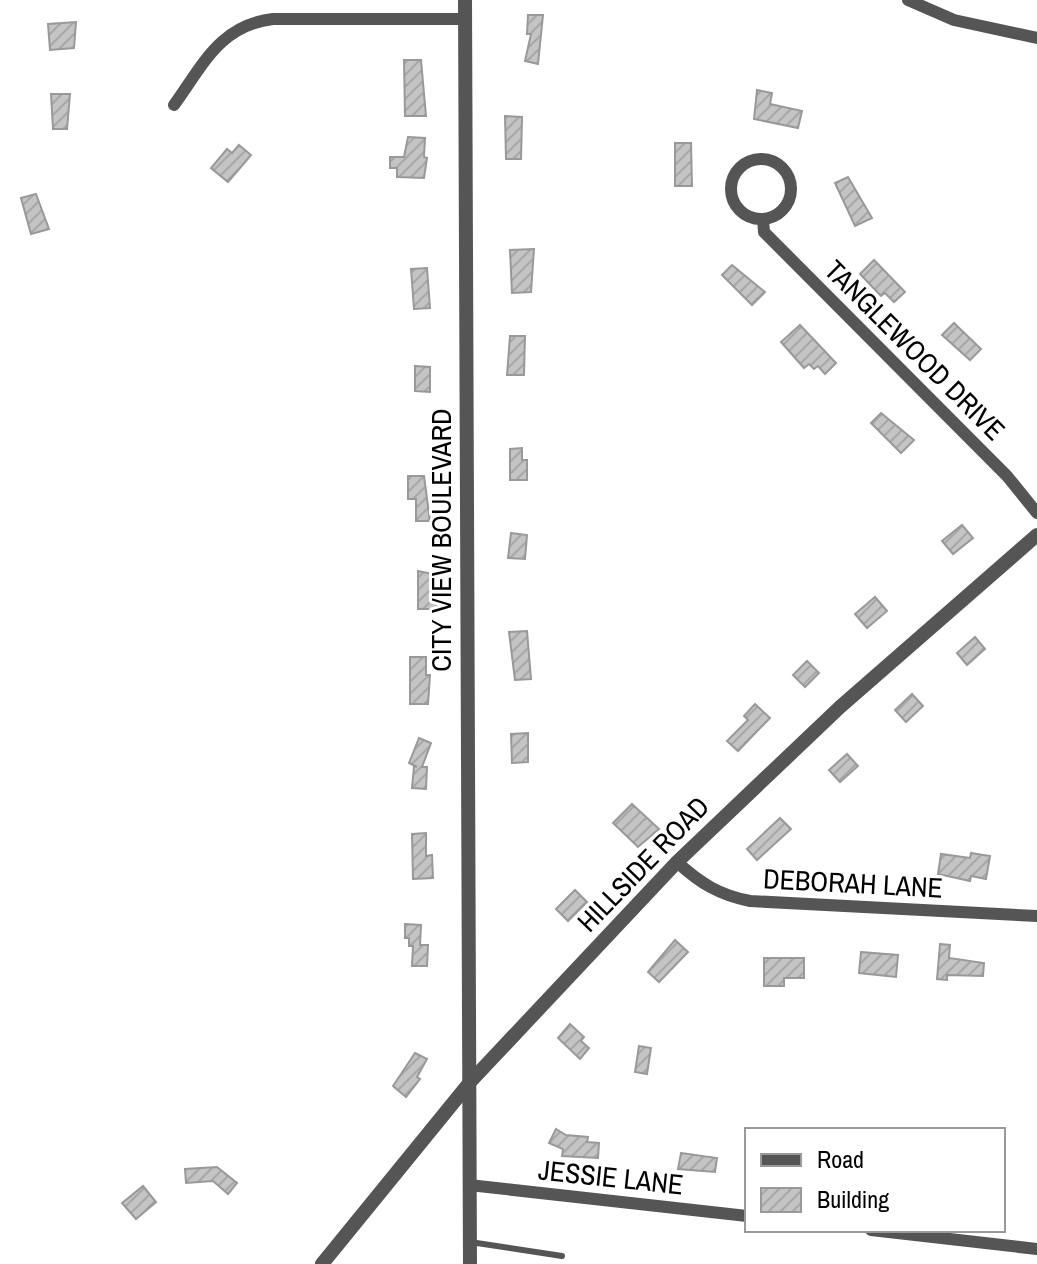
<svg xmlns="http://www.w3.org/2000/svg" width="1037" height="1264" viewBox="0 0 1037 1264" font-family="'Archivo Narrow',sans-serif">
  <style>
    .building { fill: url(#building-hatch); stroke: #999; stroke-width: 2 }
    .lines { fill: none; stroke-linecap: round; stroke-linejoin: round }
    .service { stroke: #555; stroke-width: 6 }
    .minor { stroke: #555; stroke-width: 12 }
    .tertiary { stroke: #555; stroke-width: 14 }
    .labels { text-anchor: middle; stroke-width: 6; stroke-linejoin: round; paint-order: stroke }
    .street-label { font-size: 28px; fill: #000; stroke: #fff }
  </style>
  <defs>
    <pattern id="building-hatch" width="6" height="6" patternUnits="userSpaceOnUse" patternTransform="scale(2)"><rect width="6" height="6" fill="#c4c4c4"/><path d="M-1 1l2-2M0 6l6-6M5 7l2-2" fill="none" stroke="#a7a7a7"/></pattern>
  </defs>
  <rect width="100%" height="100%" fill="#fff"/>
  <g class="building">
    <path d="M528,15H543L538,64L525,61L531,34H527Z"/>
    <path d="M76,22L74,48L50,50L48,24Z"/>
    <path d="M404,60H421L426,116H405Z"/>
    <path d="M757,90L772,93L770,104L802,111L798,128L754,119Z"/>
    <path d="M51,94H70L67,129H53Z"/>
    <path d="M505,116L522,117L521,159H506Z"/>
    <path d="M408,137L425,138L424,157L427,158L424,178L397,177V168H390V157H404Z"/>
    <path d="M675,143H691L692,186H675Z"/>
    <path d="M239,145L251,155L228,182L211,168L227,149L232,153Z"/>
    <path d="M848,177L872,218L855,226L835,183Z"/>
    <path d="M36,194L49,229L31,234L21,198Z"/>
    <path d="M534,249L531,292L512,293L510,250Z"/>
    <path d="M874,260L905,292L894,302L885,293L881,296L860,274Z"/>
    <path d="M732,265L765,292L752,305L722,275Z"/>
    <path d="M427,268L430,308L414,309L411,269Z"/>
    <path d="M954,323L981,349L970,360L942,335Z"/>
    <path d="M800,325L836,363L825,374L818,366L814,369L809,364L804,368L781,342Z"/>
    <path d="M510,336H525L524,375H507Z"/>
    <path d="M415,366L430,367V392L415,391Z"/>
    <path d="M881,413L914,440L901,453L871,423Z"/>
    <path d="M522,448V460H527V480H510V449Z"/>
    <path d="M408,476H424L430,521H416V499H408Z"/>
    <path d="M962,525L973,538L953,554L942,541Z"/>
    <path d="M511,533L527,535L525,559L508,558Z"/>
    <path d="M418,571L433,574L437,609H418Z"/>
    <path d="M875,597L887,611L867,628L855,614Z"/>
    <path d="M527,631L531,679L515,680L509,632Z"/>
    <path d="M975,637L985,649L967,665L957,653Z"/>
    <path d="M410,657H426V675H430L428,704H410Z"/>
    <path d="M807,661L819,673L805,687L793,675Z"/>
    <path d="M912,694L923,706L906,722L895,710Z"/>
    <path d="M755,704L770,718L738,751L727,741L748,720L744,716Z"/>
    <path d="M528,733V762L512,763L511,734Z"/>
    <path d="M419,738L431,743L422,767H427L426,789L412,788L414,766L417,767L409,763Z"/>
    <path d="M847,754L858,766L840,782L829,770Z"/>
    <path d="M632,804L659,829L638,847L613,823Z"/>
    <path d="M780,818L791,829L757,860L747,849Z"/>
    <path d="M426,833V856L432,855L433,878L413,879L412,834Z"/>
    <path d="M971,853L990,856L986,879L971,876L970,881L938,874L941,854L970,858Z"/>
    <path d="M575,890L587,902L568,921L556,909Z"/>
    <path d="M405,924L421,925L420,945H428L427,966H412L413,946H409V938H405Z"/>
    <path d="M675,940L688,952L659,982L648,972Z"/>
    <path d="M940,944L950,945L949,958L984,963L983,976L947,975V980L937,979Z"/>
    <path d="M861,952L898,955L896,977L859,973Z"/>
    <path d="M764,958H804V978H784V986H764Z"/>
    <path d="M570,1024L584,1037L581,1041L589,1048L580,1059L558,1038Z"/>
    <path d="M639,1046L651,1048L647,1074L635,1072Z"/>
    <path d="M415,1053L427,1059L417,1077L420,1079L406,1097L393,1086Z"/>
    <path d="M556,1129L566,1135L588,1137L587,1142L599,1143L598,1158L562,1156L563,1149L549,1143Z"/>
    <path d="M681,1153L717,1158L715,1172L678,1169Z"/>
    <path d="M217,1167L237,1183L228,1194L213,1181L186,1183L185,1169Z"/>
    <path d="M143,1186L156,1202L136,1219L122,1203Z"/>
  </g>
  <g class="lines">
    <path class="service" d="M470,1242L562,1256"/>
    <g class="minor">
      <path d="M908,0L954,20L1037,38"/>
      <path d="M174,105C203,65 220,25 273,19H465"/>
      <circle cx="761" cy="189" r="30"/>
      <path d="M763,219L764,232L1007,476L1037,513"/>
      <path d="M677,862C700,883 719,895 750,901L1037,916"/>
      <path d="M469,1185L747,1216"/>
      <path d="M871,1230L1037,1249"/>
    </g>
    <g class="tertiary">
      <path d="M465,0L470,1264"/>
      <path d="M322,1264L471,1081L677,862L840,707L1037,535"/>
    </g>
  </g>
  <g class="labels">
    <g class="street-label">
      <text transform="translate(915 350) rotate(45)" y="10">TANGLEWOOD DRIVE</text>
      <text transform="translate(441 540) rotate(-90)" y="10">CITY VIEW BOULEVARD</text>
      <text transform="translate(643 864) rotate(-46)" y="10">HILLSIDE ROAD</text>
      <text transform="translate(853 883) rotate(3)" y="10">DEBORAH LANE</text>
      <text transform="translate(611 1177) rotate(6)" y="10">JESSIE LANE</text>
    </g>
  </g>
  <rect x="745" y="1128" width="260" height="104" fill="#ffffff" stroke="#999999" stroke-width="2"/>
  <rect x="761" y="1154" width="40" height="12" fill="#555555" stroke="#999999" stroke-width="2"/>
  <text x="817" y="1168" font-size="24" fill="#000000">Road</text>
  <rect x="761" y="1188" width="40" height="24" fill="url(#building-hatch)" stroke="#999999" stroke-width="2"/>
  <text x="817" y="1208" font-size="24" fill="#000000">Building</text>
</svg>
